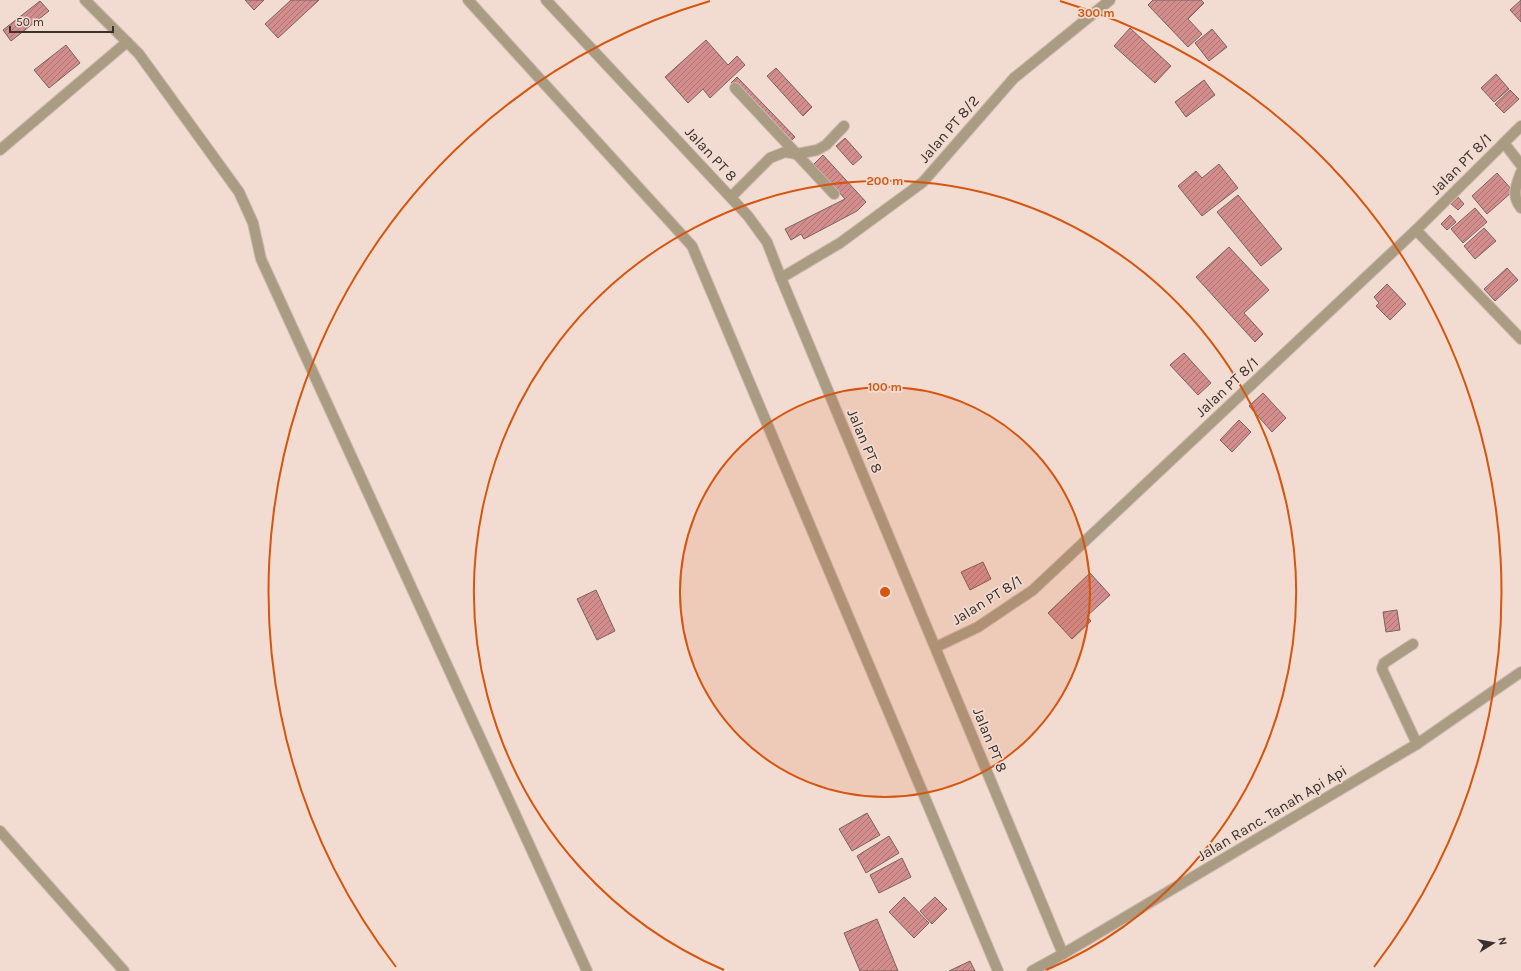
<svg xmlns="http://www.w3.org/2000/svg" width="1521" height="971" viewBox="0 0 1521 971" font-family="Karla,sans-serif">
  <style>
    .building { fill: url(#building-hatch); stroke: #796362 }
    .lines { fill: none; stroke-linecap: round; stroke-linejoin: round }
    .minor-casing { stroke: #cdbab0; stroke-width: 12 }
    .minor { stroke: #aa9b83; stroke-width: 10 }
    .ring { fill: none; stroke: #d6550f; stroke-width: 2 }
    .labels { text-anchor: middle; stroke-width: 3.5; stroke-linejoin: round; paint-order: stroke }
    .street-label { font-size: 15px; fill: #39312d; stroke: #f2dcd1 }
    .centre { fill: #d6550f; stroke: #f2dcd1; stroke-width: 2 }
    .ring-label { font-size: 12px; text-anchor: middle; font-weight: bold; fill: #d6550f; stroke: #f2dcd1; stroke-width: 3.5; stroke-linejoin: round; paint-order: stroke }
  </style>
  <defs>
    <pattern id="building-hatch" width="6" height="6" patternUnits="userSpaceOnUse"><rect width="6" height="6" fill="#d28d8c"/><path d="M-1 1l2-2M0 6l6-6M5 7l2-2" fill="none" stroke="#ab7473"/></pattern>
  </defs>
  <rect width="100%" height="100%" fill="#f2dcd1"/>
  <g class="building">
    <path d="M245,0H264L254,10Z"/>
    <path d="M291,0H319L278,38L265,24Z"/>
    <path d="M1153,0H1201L1204,3L1188,19L1202,34L1188,47L1148,5Z"/>
    <path d="M1521,0V22L1510,10Z"/>
    <path d="M40,1L49,11L11,41L3,30Z"/>
    <path d="M1130,28L1171,66L1155,83L1114,46Z"/>
    <path d="M1212,29L1227,47L1209,61L1195,43Z"/>
    <path d="M706,40L728,65L737,56L745,65L710,98L703,89L688,103L665,77Z"/>
    <path d="M66,45L80,63L49,88L34,70Z"/>
    <path d="M776,68L812,107L803,116L767,76Z"/>
    <path d="M1496,74L1509,89L1494,102L1481,88Z"/>
    <path d="M737,77L795,137L789,143L731,83Z"/>
    <path d="M1204,80L1215,95L1186,117L1175,102Z"/>
    <path d="M1510,90L1519,99L1504,113L1495,104Z"/>
    <path d="M845,138L862,157L853,165L836,146Z"/>
    <path d="M823,155L866,202L857,211L804,239L801,234L791,240L785,229L845,199L814,164Z"/>
    <path d="M1219,164L1238,188L1202,216L1178,186L1196,171L1202,178Z"/>
    <path d="M1497,173L1513,191L1487,214L1472,196Z"/>
    <path d="M1238,195L1282,249L1261,266L1217,212Z"/>
    <path d="M1457,196L1464,204L1458,210L1450,203Z"/>
    <path d="M1475,208L1487,222L1463,243L1451,229Z"/>
    <path d="M1450,215L1456,222L1447,230L1441,224Z"/>
    <path d="M1484,228L1496,241L1475,259L1464,246Z"/>
    <path d="M1229,247L1269,290L1244,313L1263,334L1255,342L1196,277Z"/>
    <path d="M1507,268L1518,280L1495,301L1484,289Z"/>
    <path d="M1387,284L1406,304L1390,320L1376,306L1379,303L1374,297Z"/>
    <path d="M1184,353L1211,383L1198,395L1170,365Z"/>
    <path d="M1263,393L1286,418L1272,432L1249,406Z"/>
    <path d="M1239,420L1251,432L1232,452L1220,440Z"/>
    <path d="M983,562L991,579L970,590L961,572Z"/>
    <path d="M1090,573L1110,595L1087,616L1091,621L1072,639L1048,613Z"/>
    <path d="M596,590L615,631L597,640L577,599Z"/>
    <path d="M1397,610L1400,630L1386,632L1383,612Z"/>
    <path d="M867,813L880,835L852,851L839,829Z"/>
    <path d="M889,836L899,853L866,873L857,856Z"/>
    <path d="M902,858L911,877L879,893L870,875Z"/>
    <path d="M904,897L929,923L914,938L889,912Z"/>
    <path d="M935,897L947,909L932,924L920,911Z"/>
    <path d="M877,919L898,971H860L844,933Z"/>
    <path d="M970,961L975,971H949Z"/>
  </g>
  <g class="lines">
    <g class="minor-casing">
      <g id="minor">
        <path d="M85,0L139,54L239,192L253,223L261,259L587,971"/>
        <path d="M468,0L692,246L998,971"/>
        <path d="M546,0L748,216L767,242L781,278L1063,954"/>
        <path d="M735,88L834,194"/>
        <path d="M1504,143L1521,165"/>
        <path d="M0,150L127,42"/>
        <path d="M1521,172C1516,186 1511,195 1521,208"/>
        <path d="M731,197L770,158L785,152L797,154L817,150L826,145L844,126"/>
        <path d="M1416,230L1521,339"/>
        <path d="M781,278L840,243L923,182L1014,78L1110,0"/>
        <path d="M1413,644L1384,663L1382,669L1417,744"/>
        <path d="M936,647L978,627L1033,590L1416,230L1521,126"/>
        <path d="M0,831L124,971"/>
        <path d="M1032,971L1063,954L1417,744L1521,672"/>
      </g>
    </g>
    <use href="#minor" class="minor"/>
  </g>
  <circle cx="885" cy="592" r="205" fill="#d6550f" fill-opacity=".12"/>
  <g class="ring">
    <circle cx="885" cy="592" r="205"/>
    <path d="M724 970A411 411 0 1 1 1046 970"/>
    <path d="M396 967A616 616 0 0 1 710 1M1060 1A616 616 0 0 1 1374 967"/>
  </g>
  <g class="labels">
    <g class="street-label">
      <text transform="translate(949 129) rotate(-49)" y="5">Jalan PT 8/2</text>
      <text transform="translate(711 154) rotate(47)" y="5">Jalan PT 8</text>
      <text transform="translate(1461 164) rotate(-45)" y="5">Jalan PT 8/1</text>
      <text transform="translate(1227 387) rotate(-43)" y="5">Jalan PT 8/1</text>
      <text transform="translate(865 441) rotate(67)" y="5">Jalan PT 8</text>
      <text transform="translate(987 600) rotate(-32)" y="5">Jalan PT 8/1</text>
      <text transform="translate(990 740) rotate(68)" y="5">Jalan PT 8</text>
      <text transform="translate(1272 813) rotate(-31)" y="5">Jalan Ranc. Tanah Api Api</text>
    </g>
  </g>
  <circle cx="885" cy="592" r="6" class="centre"/>
  <g class="ring-label">
    <text x="1096" y="17">300 m</text>
    <text x="885" y="185">200 m</text>
    <text x="885" y="391">100 m</text>
  </g>
  <g transform="translate(1493 943) rotate(79)" stroke="#f2dcd1" stroke-width="3" paint-order="stroke">
  <path d="M0-3L7 15L0 10L-7 15Z" fill="#39312d"/>
  <text y="-6" font-size="11" font-weight="bold" text-anchor="middle" fill="#39312d">N</text>
  </g>
  <path d="M10 26v6h103v-6" fill="none" stroke="#39312d" stroke-width="2"/>
  <text x="16" y="26" font-size="12" fill="#39312d" stroke="#f2dcd1" stroke-width="3" paint-order="stroke">50 m</text>
</svg>
